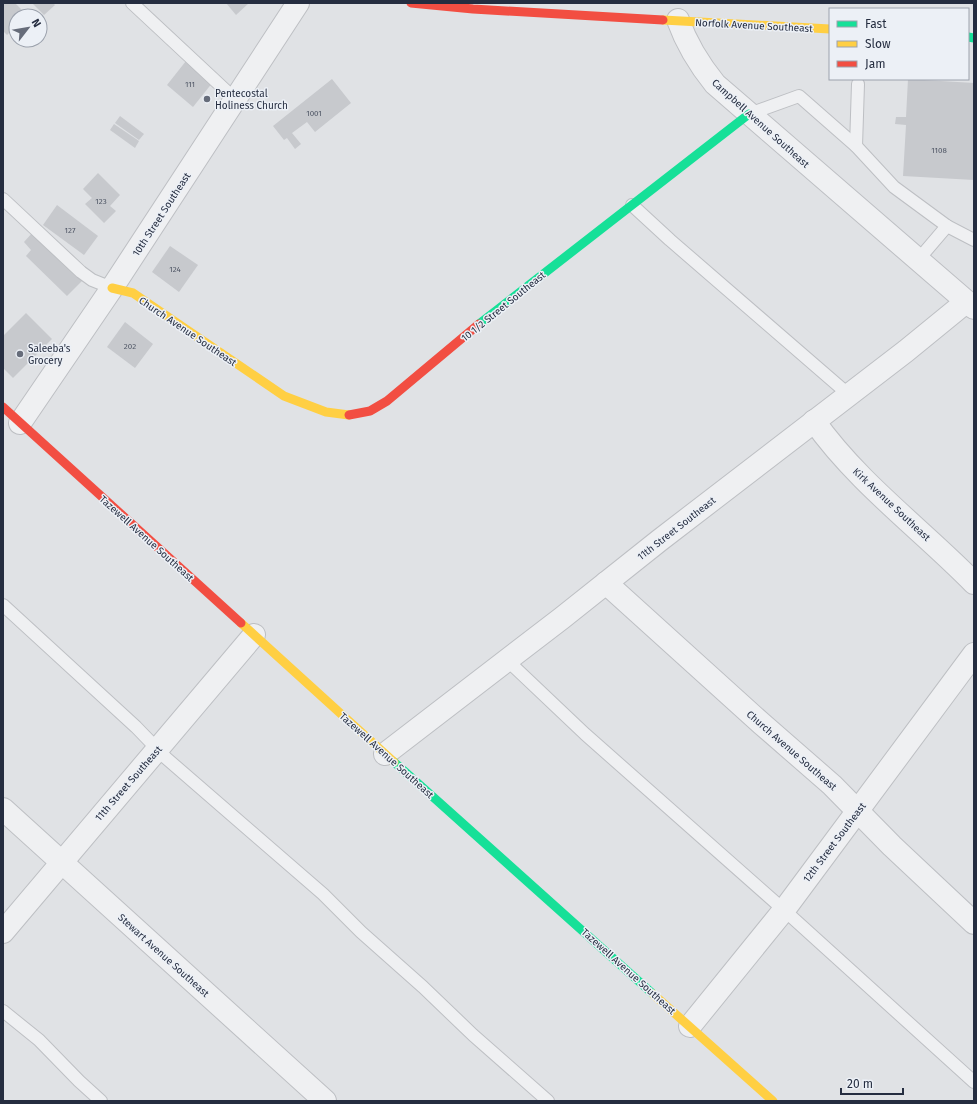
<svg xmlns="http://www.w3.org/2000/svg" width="977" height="1104" viewBox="0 0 977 1104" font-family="'Fira Sans',sans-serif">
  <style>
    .building { fill: #c7c9cd }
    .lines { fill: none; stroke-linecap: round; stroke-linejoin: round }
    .lane-casing { stroke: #bdbfc3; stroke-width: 14 }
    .street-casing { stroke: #bdbfc3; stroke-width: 24 }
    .lane { stroke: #eff0f2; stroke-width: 12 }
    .street { stroke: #eff0f2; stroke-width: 22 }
    .fast { stroke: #16e098; stroke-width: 9 }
    .slow { stroke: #ffcf43; stroke-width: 9 }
    .jam { stroke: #f24e42; stroke-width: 9 }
    .poi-dot { fill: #666c7a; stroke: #ecf0f6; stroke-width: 1.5 }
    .labels { text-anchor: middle; stroke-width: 3; stroke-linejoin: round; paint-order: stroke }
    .number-label { font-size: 8px; fill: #4f5665 }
    .street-label { font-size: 10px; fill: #252d40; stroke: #ecf0f6 }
    .poi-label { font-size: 10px; fill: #252d40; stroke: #ecf0f6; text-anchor: start }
  </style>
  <rect width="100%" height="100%" fill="#e0e2e5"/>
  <g class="building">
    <path d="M3,3H15L28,16H16V26L7,35L3,31Z"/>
    <path d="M32,3H53L55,5L44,15Z"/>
    <path d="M226,3H249L236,15Z"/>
    <path d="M186,61L213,82L193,107L167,85Z"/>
    <path d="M332,79L351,103L315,132L307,122L292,133L301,144L295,149L287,138L284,140L273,126Z"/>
    <path d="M908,79L974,83V180L903,176L906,125L895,124L896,117H906Z"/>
    <path d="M120,116L144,134L139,140L115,123Z"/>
    <path d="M114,124L139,141L135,148L110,130Z"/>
    <path d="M98,173L120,195L110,206L116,211L104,223L85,204L92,198L83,189Z"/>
    <path d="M57,205L98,236L84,255L43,225Z"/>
    <path d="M33,232L83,280L67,296L26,256L31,250L24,242Z"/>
    <path d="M170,246L198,265L179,292L152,272Z"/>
    <path d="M26,313L52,339L13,378L3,368V336Z"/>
    <path d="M125,322L153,344L135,368L107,347Z"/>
  </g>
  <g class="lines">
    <g class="lane-casing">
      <g id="lane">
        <path d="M132,3L236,100"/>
        <path d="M749,114L799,96L856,146L894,187L947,226L974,240"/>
        <path d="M856,146L858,84"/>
        <path d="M3,199L81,272L92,280L112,288"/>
        <path d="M632,205L670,240L848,394"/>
        <path d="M918,260L947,226"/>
        <path d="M3,605L136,727L166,758L323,894L361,932L423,987L473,1035L548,1101"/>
        <path d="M507,660L585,734L784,910L974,1082"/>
        <path d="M3,1011L39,1040L79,1081L101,1101"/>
      </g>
    </g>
    <g class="street-casing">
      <g id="street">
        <path d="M678,20C687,45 698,63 715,84L974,308"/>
        <path d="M814,421C858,483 921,529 974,583"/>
        <path d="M20,423L112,288L298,3"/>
        <path d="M606,583L762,724L832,785L892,846L974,923"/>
        <path d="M385,754L562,618L660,540L906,351L966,302"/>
        <path d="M3,809L325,1101"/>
        <path d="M3,932L254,635"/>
        <path d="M690,1026L784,910L974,654"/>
      </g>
    </g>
    <use href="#lane" class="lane"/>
    <use href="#street" class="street"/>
    <g class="fast">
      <path d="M968,37L974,38"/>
      <path d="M479,324L749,114"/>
      <path d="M394,762L653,994"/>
    </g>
    <g class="slow">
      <path d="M663,20L830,29"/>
      <path d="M112,288L133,293L284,396L326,412L349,415"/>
      <path d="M241,623L394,762"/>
      <path d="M653,994L773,1101"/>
    </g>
    <g class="jam">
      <path d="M411,3L473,9L663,20"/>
      <path d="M3,407L241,623"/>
      <path d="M349,415L370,411L387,401L479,324"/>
    </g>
  </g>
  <g class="poi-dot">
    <circle cx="207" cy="99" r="4"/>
    <circle cx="20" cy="354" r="4"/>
  </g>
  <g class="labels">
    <g class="number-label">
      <text x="190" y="87">111</text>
      <text x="314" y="116">1001</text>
      <text x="939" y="153">1108</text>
      <text x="101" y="204">123</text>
      <text x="70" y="233">127</text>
      <text x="175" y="272">124</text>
      <text x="130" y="349">202</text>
    </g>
    <g class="street-label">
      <text transform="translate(754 25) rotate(3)" y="4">Norfolk Avenue Southeast</text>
      <text transform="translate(761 123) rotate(42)" y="4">Campbell Avenue Southeast</text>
      <text transform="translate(161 214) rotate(-57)" y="4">10th Street Southeast</text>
      <text transform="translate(503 306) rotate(-39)" y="4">10 1/2 Street Southeast</text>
      <text transform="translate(188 331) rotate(34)" y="4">Church Avenue Southeast</text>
      <text transform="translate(892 504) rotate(43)" y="4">Kirk Avenue Southeast</text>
      <text transform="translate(676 528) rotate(-38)" y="4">11th Street Southeast</text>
      <text transform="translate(147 538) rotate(42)" y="4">Tazewell Avenue Southeast</text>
      <text transform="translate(792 750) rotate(41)" y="4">Church Avenue Southeast</text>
      <text transform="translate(387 755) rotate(42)" y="4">Tazewell Avenue Southeast</text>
      <text transform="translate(128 783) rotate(-49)" y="4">11th Street Southeast</text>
      <text transform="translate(834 842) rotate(-53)" y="4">12th Street Southeast</text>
      <text transform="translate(164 955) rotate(42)" y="4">Stewart Avenue Southeast</text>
      <text transform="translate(629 971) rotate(42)" y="4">Tazewell Avenue Southeast</text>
    </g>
    <g class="poi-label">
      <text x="215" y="97">Pentecostal<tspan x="215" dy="12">Holiness Church</tspan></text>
      <text x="28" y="352">Saleeba's<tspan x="28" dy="12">Grocery</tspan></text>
    </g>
  </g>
  <rect width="977" height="1104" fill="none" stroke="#252d40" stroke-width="8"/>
  <rect x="829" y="8" width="140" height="72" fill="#ecf0f6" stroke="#9ca2ad"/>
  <rect x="837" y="21" width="20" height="6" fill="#16e098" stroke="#9ca2ad"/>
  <text x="865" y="28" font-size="12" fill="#252d40">Fast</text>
  <rect x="837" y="41" width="20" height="6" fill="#ffcf43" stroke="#9ca2ad"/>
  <text x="865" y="48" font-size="12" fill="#252d40">Slow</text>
  <rect x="837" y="61" width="20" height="6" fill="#f24e42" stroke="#9ca2ad"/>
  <text x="865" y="68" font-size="12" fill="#252d40">Jam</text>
  <g transform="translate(28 28) rotate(59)"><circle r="19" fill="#ecf0f6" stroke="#9ca2ad"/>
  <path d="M0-3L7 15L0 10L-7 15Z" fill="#666c7a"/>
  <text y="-6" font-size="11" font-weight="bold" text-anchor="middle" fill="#252d40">N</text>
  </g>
  <path d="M841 1088v6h62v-6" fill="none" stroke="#252d40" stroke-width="2"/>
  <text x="847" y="1088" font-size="12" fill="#252d40" stroke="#ecf0f6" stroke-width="3" paint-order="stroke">20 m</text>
</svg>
